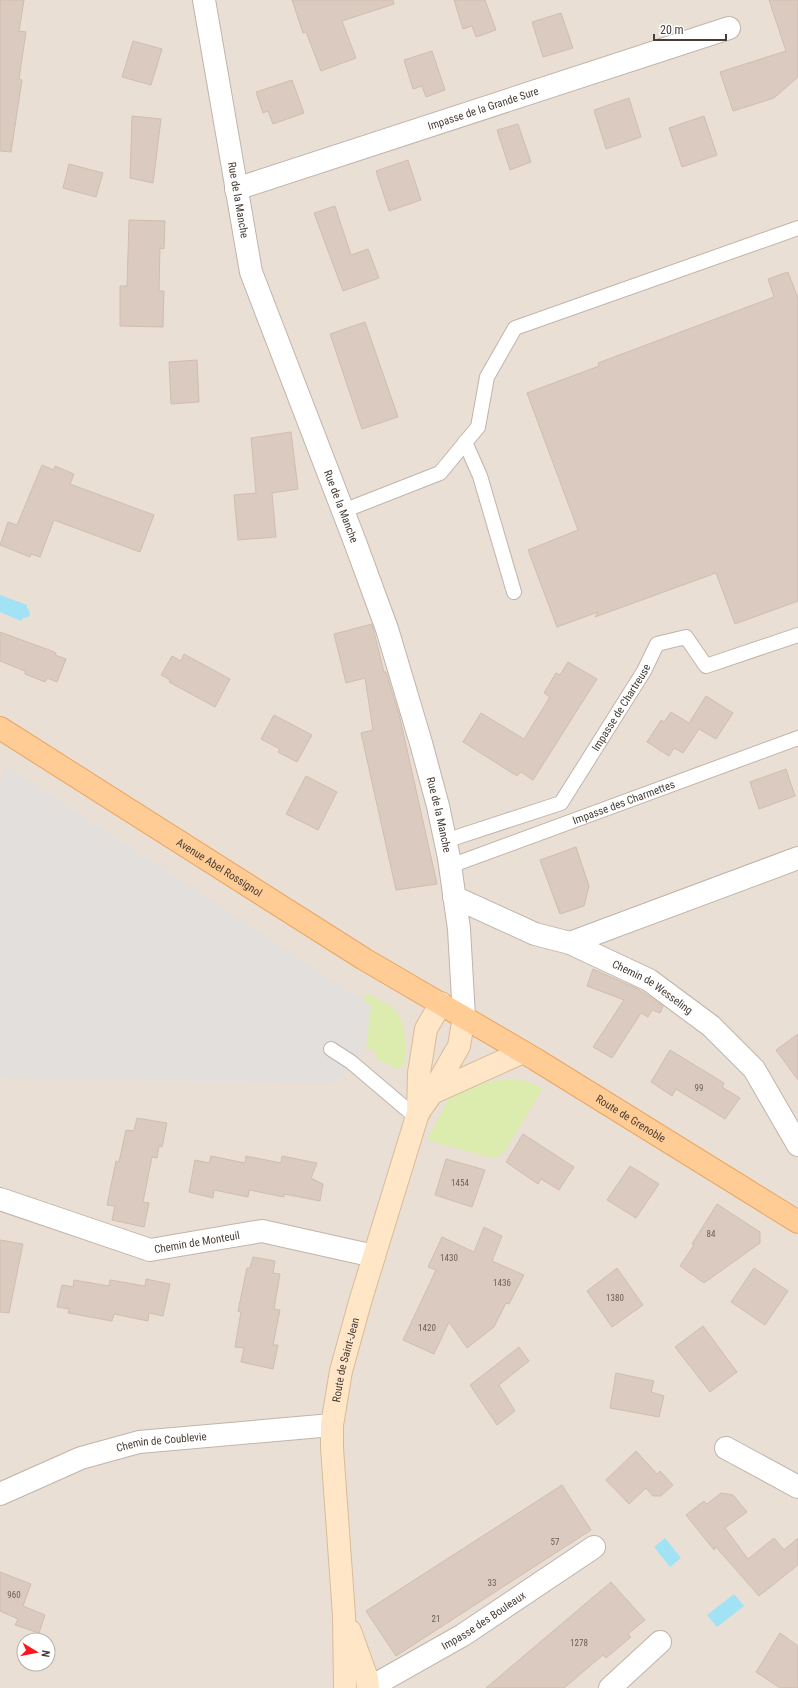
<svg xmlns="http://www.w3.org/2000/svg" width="798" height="1688" viewBox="0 0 798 1688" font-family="'Roboto Condensed',sans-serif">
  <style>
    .residential { fill: #e9dfd5; fill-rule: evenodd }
    .green { fill: #dcebae }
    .parking { fill: #e3dfdd }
    .water { fill: #a1e3f4 }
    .building { fill: #dacabf; stroke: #d2bdaf }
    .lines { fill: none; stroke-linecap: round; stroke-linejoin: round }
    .service-casing { stroke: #c1b4aa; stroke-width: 16 }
    .minor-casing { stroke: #c1b4aa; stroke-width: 24 }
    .tertiary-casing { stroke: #c1b4aa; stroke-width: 24 }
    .secondary-casing { stroke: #dabb97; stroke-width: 24 }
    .primary-casing { stroke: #eaa560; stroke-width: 24 }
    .service { stroke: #fff; stroke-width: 14 }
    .minor { stroke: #fff; stroke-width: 22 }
    .tertiary { stroke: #fff; stroke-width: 22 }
    .secondary { stroke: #ffe6c7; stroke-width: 22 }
    .primary { stroke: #ffcc96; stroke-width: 22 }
    .labels { text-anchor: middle; stroke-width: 3; stroke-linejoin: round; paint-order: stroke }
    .number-label { font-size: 9px; fill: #6c6058 }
    .street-label { font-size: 11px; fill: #483d36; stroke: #fff }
  </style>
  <rect width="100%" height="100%" fill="#f5eee8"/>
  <path class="residential" d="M0,0H798V1688H0ZM24,1640H48V1664H24Z"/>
  <g class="green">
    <path d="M367,993C375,998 385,1002 392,1007C408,1021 405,1046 405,1064L397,1069L377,1059L375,1050L366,1049L371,1008L362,1001Z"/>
    <path d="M499,1080H520L543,1088L503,1154L493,1158L427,1140L448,1100L472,1086Z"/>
  </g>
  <path class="parking" d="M8,768L371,1005L364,1050L352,1067L332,1083L0,1078V783Z"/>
  <g class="water">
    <path d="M0,595L27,605V608L30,612V615L28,617L23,618L21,621L0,612Z"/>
    <path d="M665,1538L681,1558L670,1567L654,1547Z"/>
    <path d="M734,1594L744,1606L717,1627L707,1615Z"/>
  </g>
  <g class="building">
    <path d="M0,0H24L19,31L26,32L19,79L22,80L11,152L0,151Z"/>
    <path d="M292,0H393L394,4L342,21L356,58L321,71L306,32L303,33Z"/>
    <path d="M454,0H485L496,30L476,37L472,26L463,29Z"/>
    <path d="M769,0H798V77L774,98L733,111L720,72L786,51Z"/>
    <path d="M561,13L573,48L543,57L532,22Z"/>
    <path d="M133,41L162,49L151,85L122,77Z"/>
    <path d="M432,51L445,90L426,97L422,86L413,89L404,60Z"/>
    <path d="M292,80L304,113L273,124L268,111L263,113L256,92Z"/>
    <path d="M629,98L641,137L606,149L594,110Z"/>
    <path d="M132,116L161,119L153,183L130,178Z"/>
    <path d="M704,116L717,155L682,167L669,128Z"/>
    <path d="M518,124L531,162L510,170L497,130Z"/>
    <path d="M408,160L421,200L389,211L376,171Z"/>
    <path d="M69,164L103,173L96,197L63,188Z"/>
    <path d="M335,206L351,255L368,249L379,278L343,291L314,213Z"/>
    <path d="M129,220L165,221L164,249L160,248L159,291H164L163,327L120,326V286H127Z"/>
    <path d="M788,272L798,298V601L735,624L716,573L595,617L598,612L557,627L528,550L578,530L527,393L599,366L598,363L774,297L768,279Z"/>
    <path d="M365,322L398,417L362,429L330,334Z"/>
    <path d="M197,360L199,402L171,404L169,362Z"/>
    <path d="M291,432L298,489L272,493L276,537L238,540L234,495L256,493L251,438Z"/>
    <path d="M42,465L54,470L55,466L74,474L70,484L154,515L140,552L54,520L40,557L31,554L30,557L0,545L8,522L17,525Z"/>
    <path d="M372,624L384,672H386L400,718L437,884L396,890L361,733L373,730L365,678L346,683L334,634Z"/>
    <path d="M0,632L52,651L56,653L55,655L66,659L57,682L47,678L45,682L25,674V671L0,661Z"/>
    <path d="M184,654L230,679L215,707L169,682L170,680L161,675L172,656L181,661Z"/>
    <path d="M568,662L597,679L533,780L521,772L517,776L463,742L481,713L524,739L550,697L544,693L556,673L560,675Z"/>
    <path d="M706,696L733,713L716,739L699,729L683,753L674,748L669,756L647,742L661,720L664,722L671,712L689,723Z"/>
    <path d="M274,715L312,735L297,762L278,752L280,749L261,739Z"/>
    <path d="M786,769L795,796L759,809L750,782Z"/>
    <path d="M306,776L337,792L318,830L286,814Z"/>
    <path d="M576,847L589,886L584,906L560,914L540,860Z"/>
    <path d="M593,969L638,989L663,1006L660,1013L652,1010L648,1017L641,1013L612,1058L593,1047L624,1000L587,986Z"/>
    <path d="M798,1034V1080L776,1050Z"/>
    <path d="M670,1050L724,1083L722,1087L740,1098L725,1119L676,1089L672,1096L651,1082Z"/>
    <path d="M137,1118L167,1123L162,1147L159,1146L157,1158L152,1157L143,1202L149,1203L144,1227L112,1220L115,1206L107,1205L116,1161L119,1162L126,1130L134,1131Z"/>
    <path d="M523,1134L574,1167L559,1190L541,1179L538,1184L506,1162Z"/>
    <path d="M211,1156L245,1163L246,1156L281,1163L282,1156L317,1163L311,1178L323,1184L320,1201L284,1194V1197L249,1190L248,1197L214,1190L213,1198L189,1192L195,1160L209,1163Z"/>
    <path d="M446,1159L485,1170L472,1207L435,1195Z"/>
    <path d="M630,1166L659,1184L636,1218L607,1200Z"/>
    <path d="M717,1204L760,1232V1243L704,1283L680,1266L694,1245L692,1244Z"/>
    <path d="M484,1227L502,1236L492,1261L524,1275L509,1304L506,1303L494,1327L467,1348L449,1322L434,1354L403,1340L436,1270L428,1267L442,1237L474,1252Z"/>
    <path d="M0,1240L23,1244L9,1313L0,1312Z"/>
    <path d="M253,1257L275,1261L273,1273L280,1274L274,1309L280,1310L273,1345H278L273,1369L241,1362L244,1348L235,1347L241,1312L238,1311L247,1268H250Z"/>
    <path d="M617,1268L643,1305L612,1327L587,1291Z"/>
    <path d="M754,1268L788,1291L765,1325L731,1302Z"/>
    <path d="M146,1279L170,1284L163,1316L149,1313L148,1321L114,1314L112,1321L68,1313L69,1309L57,1307L62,1285L73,1287L74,1280L109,1286L110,1280L145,1286Z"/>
    <path d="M703,1326L737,1372L710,1392L675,1347Z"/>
    <path d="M519,1347L529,1361L499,1385L515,1411L497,1425L470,1385Z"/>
    <path d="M616,1373L654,1381L651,1392L664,1396L659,1417L610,1408Z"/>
    <path d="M636,1451L657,1474L660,1471L673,1485L661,1496H653L646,1488L629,1504L606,1480Z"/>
    <path d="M562,1485L591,1530L396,1656L366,1611Z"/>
    <path d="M721,1493L733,1495L747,1512L725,1528L748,1559L774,1538L784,1550L798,1538V1565L759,1596L716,1547L714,1550L686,1515L704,1501L707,1504Z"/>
    <path d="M0,1572L31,1584L23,1606L45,1615L39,1633L15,1625L18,1619L0,1611Z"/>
    <path d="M611,1582L645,1620L628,1634L631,1637L606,1658L603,1655L564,1688H486Z"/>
    <path d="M780,1633L798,1646V1688H780L756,1672Z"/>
  </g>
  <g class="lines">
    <g class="service-casing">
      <g id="service">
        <path d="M465,442L480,476L514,592"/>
        <path d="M343,511L440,473L478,427L487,377L515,328L798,228"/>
        <path id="s1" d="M445,841L561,803L644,671L657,644L686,637L706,666L798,635"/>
        <path id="s2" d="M450,866L798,738"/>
        <path d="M331,1049L351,1062L417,1118"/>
      </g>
    </g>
    <g class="minor-casing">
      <g id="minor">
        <path id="s3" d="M236,189L729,28"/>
        <path id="s4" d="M454,897L535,934L570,943L649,980L711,1026L754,1069L798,1145"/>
        <path d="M570,943L798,858"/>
        <path id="s5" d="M0,1199L150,1250L262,1231L374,1256"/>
        <path d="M726,1448L798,1487"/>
        <path id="s6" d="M0,1494L81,1458L139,1442L332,1425"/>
        <path id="s7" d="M369,1688L463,1635L594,1547"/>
        <path d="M610,1688L660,1642"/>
      </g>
    </g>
    <g class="tertiary-casing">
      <g id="tertiary">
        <path id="s8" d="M204,0L251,272L355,542L387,629L421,743L438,806L449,858L459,929L464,1017"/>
      </g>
    </g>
    <g class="secondary-casing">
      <g id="secondary">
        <path d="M432,1093L523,1052"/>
        <path d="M418,1113L432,1093L459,1046L464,1017"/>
        <path d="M350,1631L367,1678L368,1688"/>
        <path id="s9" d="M345,1688L344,1615L332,1448V1425L341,1371L360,1302L418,1113L419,1073L426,1029L441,1003"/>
      </g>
    </g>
    <g class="primary-casing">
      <g id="primary">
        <path id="s10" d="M0,728L364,959L535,1059L798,1222"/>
      </g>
    </g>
    <use href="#service" class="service"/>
    <use href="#minor" class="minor"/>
    <use href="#tertiary" class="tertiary"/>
    <use href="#secondary" class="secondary"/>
    <use href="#primary" class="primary"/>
  </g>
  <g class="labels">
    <g class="number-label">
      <text x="699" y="1091">99</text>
      <text x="460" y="1186">1454</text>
      <text x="711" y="1237">84</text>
      <text x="449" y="1261">1430</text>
      <text x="502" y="1286">1436</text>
      <text x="615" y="1301">1380</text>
      <text x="427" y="1331">1420</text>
      <text x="555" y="1545">57</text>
      <text x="492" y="1586">33</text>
      <text x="14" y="1598">960</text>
      <text x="436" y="1622">21</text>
      <text x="579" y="1646">1278</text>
    </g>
    <g class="street-label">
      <text dy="4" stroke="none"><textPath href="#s3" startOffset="260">Impasse de la Grande Sure</textPath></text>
      <text dy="4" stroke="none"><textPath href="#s8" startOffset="203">Rue de la Manche</textPath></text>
      <text dy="4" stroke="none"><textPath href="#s8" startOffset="527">Rue de la Manche</textPath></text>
      <text dy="4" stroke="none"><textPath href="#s1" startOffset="235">Impasse de Chartreuse</textPath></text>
      <text dy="4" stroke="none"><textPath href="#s2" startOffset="185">Impasse des Charmettes</textPath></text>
      <text dy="4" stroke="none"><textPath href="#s8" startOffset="851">Rue de la Manche</textPath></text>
      <text dy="4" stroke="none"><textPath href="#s10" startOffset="260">Avenue Abel Rossignol</textPath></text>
      <text dy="4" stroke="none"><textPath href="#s4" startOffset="219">Chemin de Wesseling</textPath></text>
      <text dy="4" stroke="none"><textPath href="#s10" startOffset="742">Route de Grenoble</textPath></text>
      <text dy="4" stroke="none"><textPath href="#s5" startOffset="206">Chemin de Monteuil</textPath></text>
      <text dy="4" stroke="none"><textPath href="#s9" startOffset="330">Route de Saint-Jean</textPath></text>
      <text dy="4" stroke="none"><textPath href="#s6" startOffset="171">Chemin de Coublevie</textPath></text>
      <text dy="4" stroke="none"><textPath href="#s7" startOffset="133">Impasse des Bouleaux</textPath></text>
    </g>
  </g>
  <g transform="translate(36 1652) rotate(100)"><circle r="19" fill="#ffffff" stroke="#b6b1af"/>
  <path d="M0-3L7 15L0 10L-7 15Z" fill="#ff1420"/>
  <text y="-6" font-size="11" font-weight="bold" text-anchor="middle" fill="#483d36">N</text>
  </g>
  <path d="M654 34v6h72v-6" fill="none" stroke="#483d36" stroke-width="2"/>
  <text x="660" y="34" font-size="12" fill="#483d36" stroke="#ffffff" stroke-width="3" paint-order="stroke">20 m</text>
</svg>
